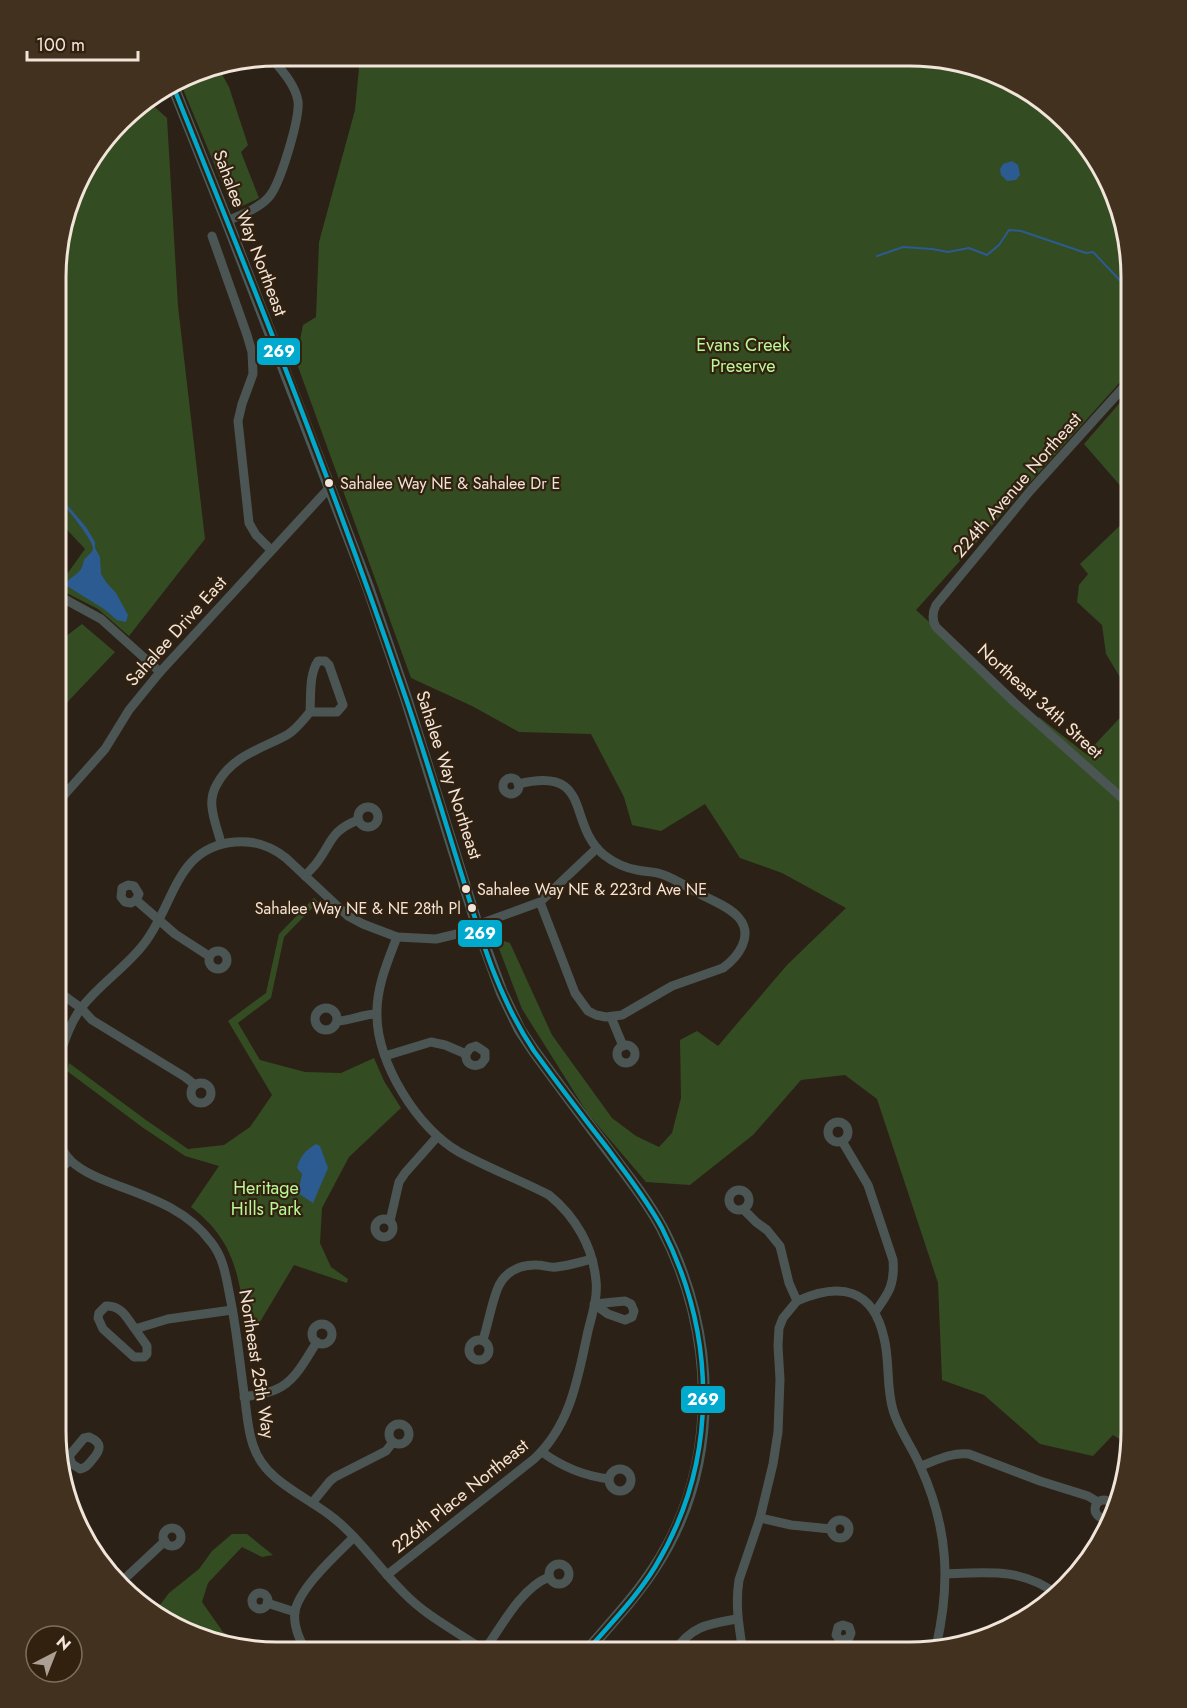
<svg xmlns="http://www.w3.org/2000/svg" width="1187" height="1708" viewBox="0 0 1187 1708" font-family="Jost,sans-serif">
  <style>
    .green { fill: #344c22 }
    .water { fill: #2c5b91 }
    .lines { fill: none; stroke-linecap: round; stroke-linejoin: round }
    .stream { stroke: #2c5b91; stroke-width: 2 }
    .minor { stroke: #4b5654; stroke-width: 9 }
    .major { stroke: #495c5d; stroke-width: 12 }
    .bus-1-casing { stroke: #33210f; stroke-width: 9 }
    .bus-1 { stroke: #00a9ce; stroke-width: 4.5 }
    .bus-dot { fill: #f1e4d9; stroke: #33210f; stroke-width: 2 }
    .labels { text-anchor: middle; stroke-width: 4.5; stroke-linejoin: round; paint-order: stroke }
    .bus-label { font-size: 16px; fill: #f1e4d9; stroke: #33210f; text-anchor: start }
    .street-label { font-size: 18px; fill: #f1e4d9; stroke: #33210f }
    .park-label { font-size: 18px; fill: #b9f896; stroke: #33210f }
    .rim { fill: none; stroke: #f1e4d9; stroke-width: 3 }
    .line-badge { stroke: #33210f; stroke-width: 2 }
    .badge-label { font-size: 16px; text-anchor: middle; font-weight: bold; fill: #fff }
  </style>
  <rect width="100%" height="100%" fill="#2b2117"/>
  <g class="green">
    <path d="M354,56L939,57L1045,101L1109,179L1131,277V370L916,610L1037,720L1039,717L1086,754L1131,706V1446L1113,1435L1093,1456L1040,1444L984,1395L942,1380L938,1283L877,1099L845,1075L801,1080L753,1135L690,1185L646,1182L588,1114L522,1009L495,938L510,943L552,1035L612,1118L636,1136L659,1147L672,1133L681,1098L680,1040L697,1031L718,1046L787,965L846,908L782,873L740,858L705,804L661,831L632,825L624,797L591,734L519,732L472,706L411,678L296,361L303,325L316,317L319,242L355,110L359,68Z"/>
    <path d="M217,65L229,87L248,145L241,152L259,198L238,208L230,202L180,82L205,67Z"/>
    <path d="M148,101L167,118L178,306L205,539L129,636L98,609L57,588L85,549L57,519V248L85,167L131,110Z"/>
    <path d="M1131,390V498L1084,444Z"/>
    <path d="M1131,515V685L1123,682L1106,654L1102,625L1077,602L1079,585L1088,574L1080,564Z"/>
    <path d="M82,624L115,652L57,713V643Z"/>
    <path d="M314,898L318,902L284,937L271,998L238,1023L260,1060L305,1072L341,1073L374,1058L384,1081L401,1108L349,1157L322,1208L320,1243L331,1267L348,1279L347,1283L294,1265L254,1332L247,1333C239,1279 237,1242 191,1207L219,1166L185,1156L142,1127L67,1071L69,1063L146,1120L188,1149L224,1145L250,1127L272,1095L228,1021L266,993L279,934Z"/>
    <path d="M232,1534H247L273,1555L262,1557L242,1547L208,1583L202,1602L223,1632L249,1647L259,1651C235,1651 212,1637 193,1623L186,1627L153,1614L169,1593L199,1569L212,1551Z"/>
  </g>
  <g class="water">
    <path d="M1012,161L1018,165L1020,175L1016,180L1007,181L1001,175L1000,169L1003,164Z"/>
    <path d="M57,493L86,527L95,542V548L100,557L101,574L106,582L116,593L128,615L126,622L117,620L104,609L67,586V582C71,577 78,574 81,569C83,566 83,563 84,560C87,556 92,553 93,549C94,541 64,504 57,498Z"/>
    <path d="M316,1144L320,1146L328,1168L313,1203L298,1193L302,1174L297,1168C300,1156 306,1150 316,1144Z"/>
  </g>
  <g class="lines">
    <path class="stream" d="M877,256L903,247L932,249L948,252L969,248L987,255L999,245L1009,230L1021,231L1086,253L1093,252L1131,292"/>
    <g class="minor">
      <path d="M261,58L265,62H271L277,56"/>
      <path d="M227,221C240,215 258,209 268,198C280,186 300,118 298,101C295,85 284,73 274,61"/>
      <path d="M212,236L247,335L252,352L253,374L242,404L238,421L249,523L256,535L271,550"/>
      <path d="M57,595L101,619L160,672"/>
      <circle cx="511" cy="786" r="8"/>
      <path d="M518,784C594,765 566,824 604,855C613,862 626,868 637,870C646,872 655,871 664,875C677,880 689,888 700,894C713,901 730,907 739,918C754,936 738,957 723,968L672,986L622,1015L606,1017L596,1015L588,1011L575,993L540,902"/>
      <path d="M57,803L105,749L129,710L160,672L330,487"/>
      <path d="M1131,806L1014,702L936,627C932,620 932,613 936,605L1030,491L1131,379"/>
      <circle cx="368" cy="817" r="10"/>
      <path d="M221,843C218,831 213,819 212,807C211,799 213,791 217,784C232,756 261,749 287,735C297,729 303,720 310,712H337L343,705L329,665L325,661H318C309,674 311,696 310,712"/>
      <path d="M305,876C309,871 315,866 318,861C333,840 331,831 358,820"/>
      <path d="M136,900L139,894L134,886L128,885L122,888L121,897L125,902L131,903L136,900L175,934L209,956"/>
      <circle cx="218" cy="960" r="9"/>
      <path d="M56,990L81,1008L92,1020L185,1077L195,1085"/>
      <circle cx="326" cy="1019" r="11"/>
      <path d="M611,1017L623,1046"/>
      <path d="M337,1021C350,1021 363,1014 376,1014"/>
      <circle cx="626" cy="1054" r="9"/>
      <path d="M385,1056L431,1042L445,1045L466,1054C465,1063 472,1068 481,1064L485,1059V1052L476,1046L470,1048L466,1054"/>
      <path d="M56,1066C63,1046 69,1024 82,1007C100,984 125,968 143,945C175,905 175,847 235,842C255,840 271,846 286,858L348,916L363,924L397,937L436,939L461,933L477,925L540,902L597,848"/>
      <circle cx="201" cy="1093" r="10"/>
      <circle cx="838" cy="1132" r="10"/>
      <path d="M56,1138C60,1146 65,1155 71,1161C84,1173 103,1180 119,1186C154,1199 188,1211 211,1242C224,1258 226,1277 230,1297C237,1331 240,1366 245,1400C247,1415 248,1431 253,1445C265,1483 308,1496 336,1520C362,1541 380,1570 404,1593C427,1617 458,1632 485,1651"/>
      <path d="M842,1141L868,1185L893,1260C895,1284 889,1293 875,1312"/>
      <path d="M56,1173L70,1160"/>
      <circle cx="739" cy="1200" r="10"/>
      <path d="M743,1209L756,1222L767,1230L780,1246L789,1283L797,1301L783,1318L779,1328L778,1346L780,1379L778,1432L773,1464L760,1518L739,1580C735,1605 739,1627 743,1652"/>
      <circle cx="384" cy="1228" r="9"/>
      <path d="M390,1221L399,1182L405,1173L437,1137"/>
      <path d="M625,1301L631,1304L634,1311L632,1317L625,1320L608,1314L594,1304Z"/>
      <path d="M797,1301C840,1282 873,1288 884,1338C890,1361 886,1387 893,1410C899,1431 913,1448 921,1468C948,1528 951,1583 936,1647"/>
      <circle cx="322" cy="1334" r="10"/>
      <path d="M135,1329L147,1346V1354L144,1357H134L103,1329L98,1318L99,1313L106,1306C121,1305 127,1318 135,1329L168,1319L232,1310"/>
      <circle cx="479" cy="1350" r="10"/>
      <path d="M483,1340C488,1324 491,1306 497,1290C503,1273 519,1264 537,1265C544,1265 549,1268 556,1267C568,1266 580,1262 592,1259"/>
      <path d="M244,1397C255,1395 267,1394 277,1389C296,1381 306,1358 317,1342"/>
      <circle cx="399" cy="1434" r="10"/>
      <path d="M89,1437C103,1443 101,1450 92,1460C88,1465 86,1468 80,1469L72,1464L69,1456L84,1438Z"/>
      <path d="M542,1452C561,1466 585,1476 609,1479"/>
      <path d="M921,1466C937,1460 952,1452 969,1454L1040,1481L1088,1496L1098,1502"/>
      <circle cx="620" cy="1480" r="11"/>
      <circle cx="1104" cy="1509" r="9"/>
      <path d="M312,1503L330,1481L335,1477L386,1451L393,1442"/>
      <path d="M760,1518L791,1525L831,1529"/>
      <circle cx="840" cy="1529" r="9"/>
      <circle cx="172" cy="1537" r="9"/>
      <circle cx="559" cy="1574" r="10"/>
      <path d="M946,1574C988,1572 1023,1568 1058,1595"/>
      <path d="M387,1575L534,1459C571,1425 578,1377 588,1331C592,1315 598,1297 596,1281C593,1247 576,1217 549,1195C520,1180 488,1168 459,1152C418,1129 377,1063 377,1016C376,988 387,963 397,937"/>
      <path d="M119,1584L165,1541"/>
      <circle cx="260" cy="1601" r="8"/>
      <path d="M267,1603L295,1612"/>
      <path d="M843,1640L849,1638L851,1633L849,1627L843,1625L838,1627L836,1635L840,1640H843L849,1652"/>
      <path d="M307,1651C299,1641 293,1624 295,1611C300,1587 337,1554 354,1537"/>
      <path d="M484,1651C501,1627 521,1588 549,1577"/>
      <path d="M674,1652C691,1626 708,1624 737,1619"/>
    </g>
    <path class="major" d="M173,86L227,221L368,587L406,698L477,925L502,993L520,1030L534,1051C556,1081 579,1112 602,1142C623,1170 645,1197 662,1228C717,1332 721,1466 655,1567C635,1598 610,1624 586,1652"/>
    <g class="bus-1-casing">
      <path id="bus-1" d="M173,86C253,285 333,484 402,687C424,750 443,815 463,879C481,939 499,999 534,1051C558,1084 583,1117 608,1149C627,1175 647,1200 662,1228C717,1336 719,1462 655,1567C636,1598 610,1624 586,1652"/>
    </g>
    <use href="#bus-1" class="bus-1"/>
  </g>
  <g class="bus-dot">
    <circle cx="329" cy="483" r="5"/>
    <circle cx="466" cy="889" r="5"/>
    <circle cx="472" cy="908" r="5"/>
  </g>
  <g class="labels">
    <g class="bus-label">
      <text x="340" y="489">Sahalee Way NE &amp; Sahalee Dr E</text>
      <text x="477" y="895">Sahalee Way NE &amp; 223rd Ave NE</text>
      <text x="461" y="914" text-anchor="end">Sahalee Way NE &amp; NE 28th Pl</text>
    </g>
    <g class="street-label">
      <text transform="translate(250 233) rotate(69)" y="6">Sahalee Way Northeast</text>
      <text transform="translate(1017 485) rotate(-49)" y="6">224th Avenue Northeast</text>
      <text transform="translate(176 631) rotate(-48)" y="6">Sahalee Drive East</text>
      <text transform="translate(1040 701) rotate(42)" y="6">Northeast 34th Street</text>
      <text transform="translate(449 775) rotate(72)" y="6">Sahalee Way Northeast</text>
      <text transform="translate(257 1364) rotate(81)" y="6">Northeast 25th Way</text>
      <text transform="translate(460 1496) rotate(-39)" y="6">226th Place Northeast</text>
    </g>
    <g class="park-label">
      <text x="743" y="351">Evans Creek<tspan x="743" dy="21">Preserve</tspan></text>
      <text x="266" y="1194">Heritage<tspan x="266" dy="21">Hills Park</tspan></text>
    </g>
  </g>
  <path d="M0 0H1187V1708H0ZM277 66H910A211 211 0 0 1 1121 277V1431A211 211 0 0 1 910 1642H277A211 211 0 0 1 66 1431V277A211 211 0 0 1 277 66Z" fill="#42311f" fill-rule="evenodd"/>
  <path class="rim" d="M277 66H910A211 211 0 0 1 1121 277V1431A211 211 0 0 1 910 1642H277A211 211 0 0 1 66 1431V277A211 211 0 0 1 277 66Z"/>
  <g class="line-badge">
    <rect x="256" y="337" width="45" height="29" rx="6" fill="#00a9ce"/>
    <rect x="457" y="919" width="46" height="29" rx="6" fill="#00a9ce"/>
    <rect x="680" y="1385" width="46" height="29" rx="6" fill="#00a9ce"/>
  </g>
  <g class="badge-label">
    <text x="279" y="357">269</text>
    <text x="480" y="939">269</text>
    <text x="703" y="1405">269</text>
  </g>
  <g transform="translate(54 1654) rotate(42)"><circle r="28" fill="#33210f" stroke="#7f6f60" stroke-width="1.5"/>
  <path d="M0-4.5L10 22L0 15L-10 22Z" fill="#aca095"/>
  <text y="-9" font-size="16" font-weight="bold" text-anchor="middle" fill="#f1e4d9">N</text>
  </g>
  <path d="M27 51v9h111v-9" fill="none" stroke="#f1e4d9" stroke-width="3"/>
  <text x="36" y="51" font-size="18" fill="#f1e4d9" stroke="#33210f" stroke-width="4.5" paint-order="stroke">100 m</text>
</svg>
